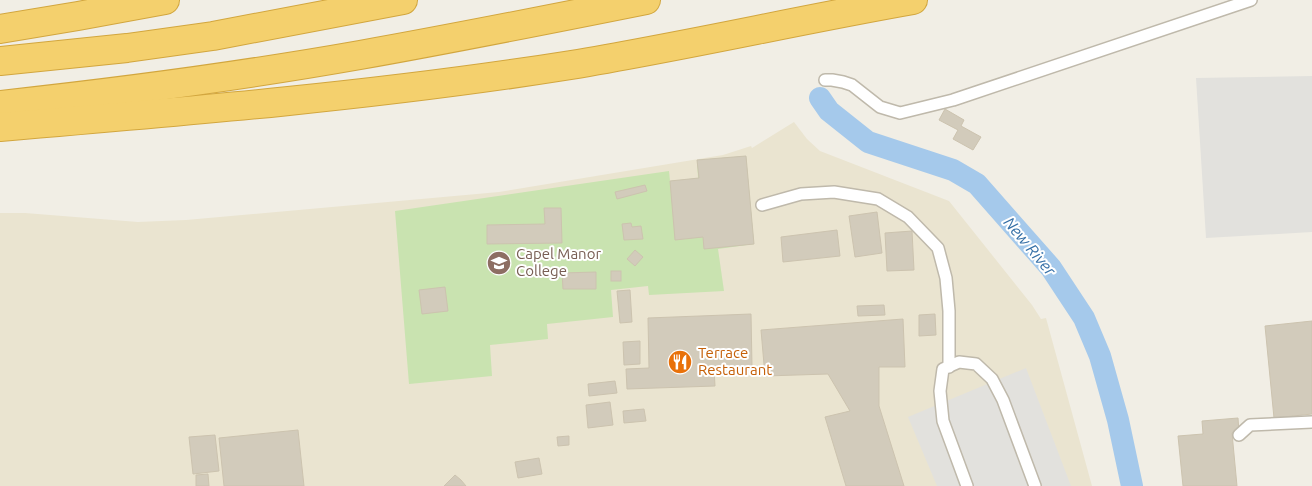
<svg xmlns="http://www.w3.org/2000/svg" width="1312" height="486" viewBox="0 0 1312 486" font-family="Ubuntu,sans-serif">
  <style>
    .education { fill: #eae4d0 }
    .green { fill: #c9e3b0 }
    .parking { fill: #e2e1dd }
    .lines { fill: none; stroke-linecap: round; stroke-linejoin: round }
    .canal { stroke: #a5c9eb; stroke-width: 22 }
    .building { fill: #d2cbbb; stroke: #ccc3af }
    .lane-casing { stroke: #bfb9ab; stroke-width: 14 }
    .highway-casing { stroke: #d2a63e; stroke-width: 30 }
    .lane { stroke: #fff; stroke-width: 11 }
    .highway { stroke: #f4d06d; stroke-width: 28 }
    .labels { text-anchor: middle; stroke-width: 4; stroke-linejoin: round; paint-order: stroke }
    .education-label { font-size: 15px; fill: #785e54; stroke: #fff; text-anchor: start }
    .food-label { font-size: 15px; fill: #c56008; stroke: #fff; text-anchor: start }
    .water-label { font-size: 16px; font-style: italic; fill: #3670a7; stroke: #fff }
  </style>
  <rect width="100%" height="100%" fill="#f1eee5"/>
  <path class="education" d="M794,122L807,139L820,151L949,201L1032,305L1041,319L1046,318L1092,486H0V213H25L138,222L186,220L499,192L723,155L751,146L752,148Z"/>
  <path class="green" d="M746,156L754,244L718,249L724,291L649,295L648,286L611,290L613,317L547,324L548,339L490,345L492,376L409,384L395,211L669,171L670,181L698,178L697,160Z"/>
  <g class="parking">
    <path d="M1312,76V232L1206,238L1196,78Z"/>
    <path d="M1026,368L1071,486H937L908,417Z"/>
  </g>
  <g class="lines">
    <path class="canal" d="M820,98L829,111L868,142L953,170L977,184L1051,268L1084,318L1100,356L1118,420L1132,486"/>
  </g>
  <g class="building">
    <path d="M945,109L964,120L961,126L981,137L973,150L953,139L958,130L939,120Z"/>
    <path d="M746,156L754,244L704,249L703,237L675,240L670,181L699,178L697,160Z"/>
    <path d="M645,185L647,191L617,199L615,192Z"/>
    <path d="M544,208H561L562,243L487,244V225L545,224Z"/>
    <path d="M877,212L882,253L855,257L849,216Z"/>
    <path d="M631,223L632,227L641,226L643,239L624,240L622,224Z"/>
    <path d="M837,230L840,256L783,262L781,237Z"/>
    <path d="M912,231L914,270L887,271L885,233Z"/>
    <path d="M635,250L643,257L635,266L627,259Z"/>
    <rect x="611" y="271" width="10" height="10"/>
    <path d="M596,272V289H563L562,273Z"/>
    <path d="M445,287L448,311L422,314L419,290Z"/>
    <path d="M630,290L632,322L620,323L617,291Z"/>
    <path d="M884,305L885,315L858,316L857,306Z"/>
    <path d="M751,314L752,367L714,369L715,386L627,389L626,369L649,368L648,318Z"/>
    <path d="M935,314L936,335L919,336V315Z"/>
    <path d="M903,319L905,367H879V406L904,486H846L825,417L850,411L828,374L765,376L761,330Z"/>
    <path d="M1312,321V414L1274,418L1265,326Z"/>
    <path d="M640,341V364L624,365L623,342Z"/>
    <path d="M615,381L617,393L589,396L588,384Z"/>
    <path d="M610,402L613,425L588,428L586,405Z"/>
    <path d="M644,409L646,421L624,423L623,411Z"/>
    <path d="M1238,418L1239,432L1232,433L1237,486H1183L1178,436L1203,434L1202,421Z"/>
    <path d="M298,430L304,486H224L219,438Z"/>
    <path d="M215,435L219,471L193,474L189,437Z"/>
    <path d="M569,436V445L558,446L557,437Z"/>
    <path d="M539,458L542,474L518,478L515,462Z"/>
    <path d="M208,474L209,486H196V475Z"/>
    <path d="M455,475L461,480L466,486H444Z"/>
  </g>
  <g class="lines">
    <g class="lane-casing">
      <g id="lane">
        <path d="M825,80H832L843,82L852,85L880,107L900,113L953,100L1251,0"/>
        <path d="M762,205L801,194L834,192L878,199L908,217L938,248L946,278L949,311V367"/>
        <path d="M1239,435L1250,425L1312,422"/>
        <path d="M967,486L943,421L940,391L943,369L959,362L976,364L992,379L1003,400L1035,486"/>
      </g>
    </g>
    <g class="highway-casing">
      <g id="highway">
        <path d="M0,29L78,16L165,0"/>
        <path d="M0,61L127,48L213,36L403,0"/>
        <path d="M0,105C120,92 241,76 360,55C456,38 551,19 646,0"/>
        <path d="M0,127C191,111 382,95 571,65C686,46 799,20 913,0"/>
      </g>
    </g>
    <use href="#lane" class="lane"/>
    <use href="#highway" class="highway"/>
  </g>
  <defs>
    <g id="university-disc" transform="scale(1.25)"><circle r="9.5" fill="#8d6e63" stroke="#fff"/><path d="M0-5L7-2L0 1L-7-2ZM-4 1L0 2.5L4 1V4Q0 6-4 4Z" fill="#fff"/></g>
    <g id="restaurant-disc" transform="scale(1.25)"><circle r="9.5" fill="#e8710a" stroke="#fff"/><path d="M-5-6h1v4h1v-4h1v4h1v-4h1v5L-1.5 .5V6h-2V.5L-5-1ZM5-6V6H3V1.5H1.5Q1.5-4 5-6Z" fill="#fff"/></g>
  </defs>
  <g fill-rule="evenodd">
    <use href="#university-disc" x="499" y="263"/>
    <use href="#restaurant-disc" x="680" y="362"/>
  </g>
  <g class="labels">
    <g class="education-label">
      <text x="516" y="259">Capel Manor<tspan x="516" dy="17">College</tspan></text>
    </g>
    <g class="food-label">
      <text x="698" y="358">Terrace<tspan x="698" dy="17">Restaurant</tspan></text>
    </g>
    <g class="water-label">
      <text transform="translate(1030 246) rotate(50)" y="6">New River</text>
    </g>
  </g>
</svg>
